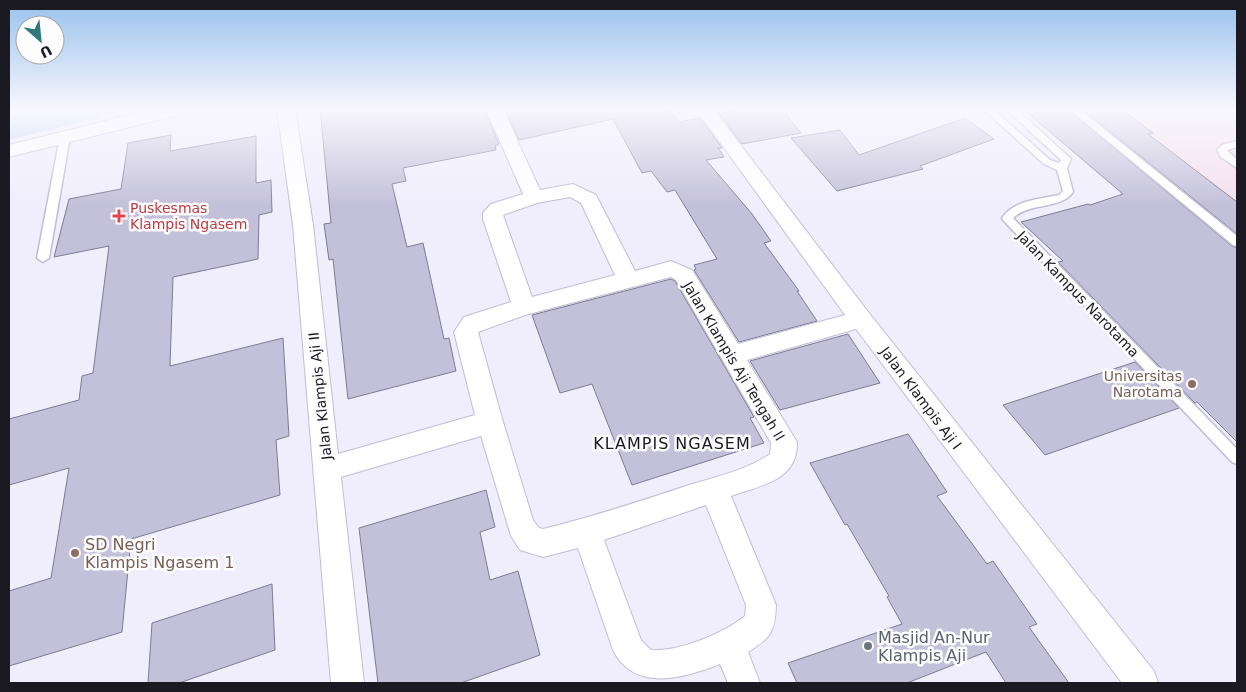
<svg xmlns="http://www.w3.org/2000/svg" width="1246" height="692" viewBox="0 0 1246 692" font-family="'DejaVu Sans',sans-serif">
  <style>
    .commercial { fill: #f5dfed }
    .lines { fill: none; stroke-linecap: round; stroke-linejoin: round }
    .river { fill: #c1d4f5; fill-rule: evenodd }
    .building { fill: #c3c0d9; stroke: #7e7b92 }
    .lane-casing { stroke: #bfbcd4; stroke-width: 3 }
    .street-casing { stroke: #bfbcd4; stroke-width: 2 }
    .secondary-casing { stroke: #bfbcd4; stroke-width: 2 }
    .lane { fill: #fff; fill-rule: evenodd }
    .street { fill: #fff; fill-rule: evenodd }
    .secondary { fill: #fff; fill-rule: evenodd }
    .health-dot { fill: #e0444e; stroke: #fdfdfd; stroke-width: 2 }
    .education-dot { fill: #8d6e63; stroke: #fdfdfd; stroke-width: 2 }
    .worship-dot { fill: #6b7280; stroke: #fdfdfd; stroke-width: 2 }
    .labels { text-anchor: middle; stroke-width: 5; stroke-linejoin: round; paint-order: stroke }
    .health-label { font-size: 14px; fill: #be3a42; stroke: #fdfdfd; text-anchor: start }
    .street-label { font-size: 14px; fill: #1b1922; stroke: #fdfdfd }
    .education-label { font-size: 14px; fill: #785e54; stroke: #fdfdfd; text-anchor: end }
    .quarter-label { font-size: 16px; letter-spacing: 1px; fill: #1b1922; stroke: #fdfdfd }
    .near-education-label { font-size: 16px; fill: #785e54; stroke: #fdfdfd; text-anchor: start }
    .near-worship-label { font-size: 16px; fill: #5b616d; stroke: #fdfdfd; text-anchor: start }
  </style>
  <rect width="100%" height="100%" fill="#f0eefd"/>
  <path class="commercial" d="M1023,109H1237V292L1067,147Z"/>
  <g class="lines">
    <path class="river" d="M37,109H106L101,117L9,140V116Z"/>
  </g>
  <g class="building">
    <path d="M320,109H484L499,144L495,146L496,150L403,168L406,181L392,184L407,247L423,243L444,339L449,338L456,371L348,399L333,259L329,260L324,224L331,223Z"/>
    <path d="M505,109H669L679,122L700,118L722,148H718L724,157L706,160L752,214L771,241L764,243L799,291H797L817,321L739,342L694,270L696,269L694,265L717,259L675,190L667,192L651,171L642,173L613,119L519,140Z"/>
    <path d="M740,109H782L801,133L742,144L719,114Z"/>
    <path d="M1023,109H1067L1232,246L1237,248V442L1197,402L1195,403L1058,262L1063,261L1021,222L1088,204L1090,205L1123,194Z"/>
    <path d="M1082,109H1121L1153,133L1148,134L1237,202V234Z"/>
    <path d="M965,118L994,139L920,166L923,169L837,191L791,138L840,130L859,155Z"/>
    <path d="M171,135L170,151L256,136V183L271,180L272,212L259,215L258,259L173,277L170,366L283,338L289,436L276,440L280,495L131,539L122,632L9,666V591L51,578L69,468L9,485V419L79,400L82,376L93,373L109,246L54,257L69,199L121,189L128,143Z"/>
    <path d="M671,279L675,281L754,417L750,418L764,443L632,485L592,384L560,393L532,315Z"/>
    <path d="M848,334L880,383L780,410L750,361Z"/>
    <path d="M1135,362L1179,408L1045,455L1003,405Z"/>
    <path d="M908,434L947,492L937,496L987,564L993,561L1037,624L1029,627L1069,683H1006L986,652L907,683H797L788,663L902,624L887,597L889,596L847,524L845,525L810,463Z"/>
    <path d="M486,490L495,527L480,532L490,580L518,571L540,655L461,683H378L359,528Z"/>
    <path d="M272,584L275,650L179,683H148L152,623Z"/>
  </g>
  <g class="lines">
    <g class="lane-casing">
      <g id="lane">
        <path d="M911,109H921L923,111L918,114Z"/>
        <path d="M983,109H993L1050,160L1059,163L1061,160L1006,109H1016L1069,157L1071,159L1067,168L1073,192C1060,210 1030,202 1013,218L1237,449V464L1232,462L1003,220L1002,218C1014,200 1040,199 1059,195L1063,191L1057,170L1044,164Z"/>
        <path d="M1069,109H1079L1237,236V246L1233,245Z"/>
        <path d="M65,134L70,137L49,258L43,262L37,258L60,137Z"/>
        <path d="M1237,141V147L1227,150L1237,160V168L1221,157L1217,150L1222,145Z"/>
      </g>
    </g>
    <g class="street-casing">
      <path id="street" d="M277,109H295L313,225L338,454L475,415L454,332L464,317L511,302L483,219V213L491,204L523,194L486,109H503L540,190L573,184L596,195L635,271L671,261L692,270L738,344L845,315L696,109H713L869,313L1154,671L1158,683H1122L856,329L747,360L797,442C798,481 761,485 731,496L776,605C775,632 771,638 748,652L760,683H728L720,664C682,679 634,692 613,650L578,548L543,557L520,550L511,536L481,436L341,477L364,683H331L293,225ZM570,197L581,203L615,275L532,297L503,215L537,203ZM671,277L676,280L771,443L770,454C747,470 716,477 689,485C641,501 592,517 543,529L539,528L533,520L503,422L478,332L525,315ZM706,505L746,605L745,616C724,633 679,652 651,650L641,640L604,540Z"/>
    </g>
    <g class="secondary-casing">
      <path id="secondary" d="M153,109H189L186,113L9,157V145Z"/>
    </g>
    <use href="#lane" class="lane"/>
    <use href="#street" class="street"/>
    <use href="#secondary" class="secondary"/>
  </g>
  <linearGradient id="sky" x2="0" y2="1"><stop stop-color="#98c1ed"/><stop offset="0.53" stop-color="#f8f7fe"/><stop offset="1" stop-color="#f8f7fe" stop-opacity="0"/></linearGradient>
  <rect width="1246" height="206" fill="url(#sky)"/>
  <path class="health-dot" d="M116.5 208.5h5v5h5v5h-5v5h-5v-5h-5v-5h5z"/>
  <g class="education-dot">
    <circle cx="1192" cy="384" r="5"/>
    <circle cx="75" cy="553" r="5"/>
  </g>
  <circle class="worship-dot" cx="868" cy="646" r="5"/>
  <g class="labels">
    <g class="health-label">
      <text x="130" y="213">Puskesmas<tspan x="130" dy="16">Klampis Ngasem</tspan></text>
    </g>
    <g class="street-label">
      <text transform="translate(1078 294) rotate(46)" y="5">Jalan Kampus Narotama</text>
      <text transform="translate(734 361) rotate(59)" y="5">Jalan Klampis Aji Tengah II</text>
      <text transform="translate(320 396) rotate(-96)" y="5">Jalan Klampis Aji II</text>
      <text transform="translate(921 398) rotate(53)" y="5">Jalan Klampis Aji I</text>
    </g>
    <g class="education-label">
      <text x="1182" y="381">Universitas<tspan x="1182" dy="16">Narotama</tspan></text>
    </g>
    <g class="quarter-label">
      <text x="672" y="449">KLAMPIS NGASEM</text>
    </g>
    <g class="near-education-label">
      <text x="85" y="550">SD Negri<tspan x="85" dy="18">Klampis Ngasem 1</tspan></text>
    </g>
    <g class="near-worship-label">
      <text x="878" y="643">Masjid An-Nur<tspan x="878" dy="18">Klampis Aji</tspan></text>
    </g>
  </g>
  <rect width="1246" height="692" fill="none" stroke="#1b1922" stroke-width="20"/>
  <g transform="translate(40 40) rotate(153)"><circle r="24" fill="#fdfdfd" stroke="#a3a2a5"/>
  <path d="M0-4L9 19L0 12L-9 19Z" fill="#2f797c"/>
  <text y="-8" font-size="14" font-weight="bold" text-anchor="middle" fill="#1b1922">U</text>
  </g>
</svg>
